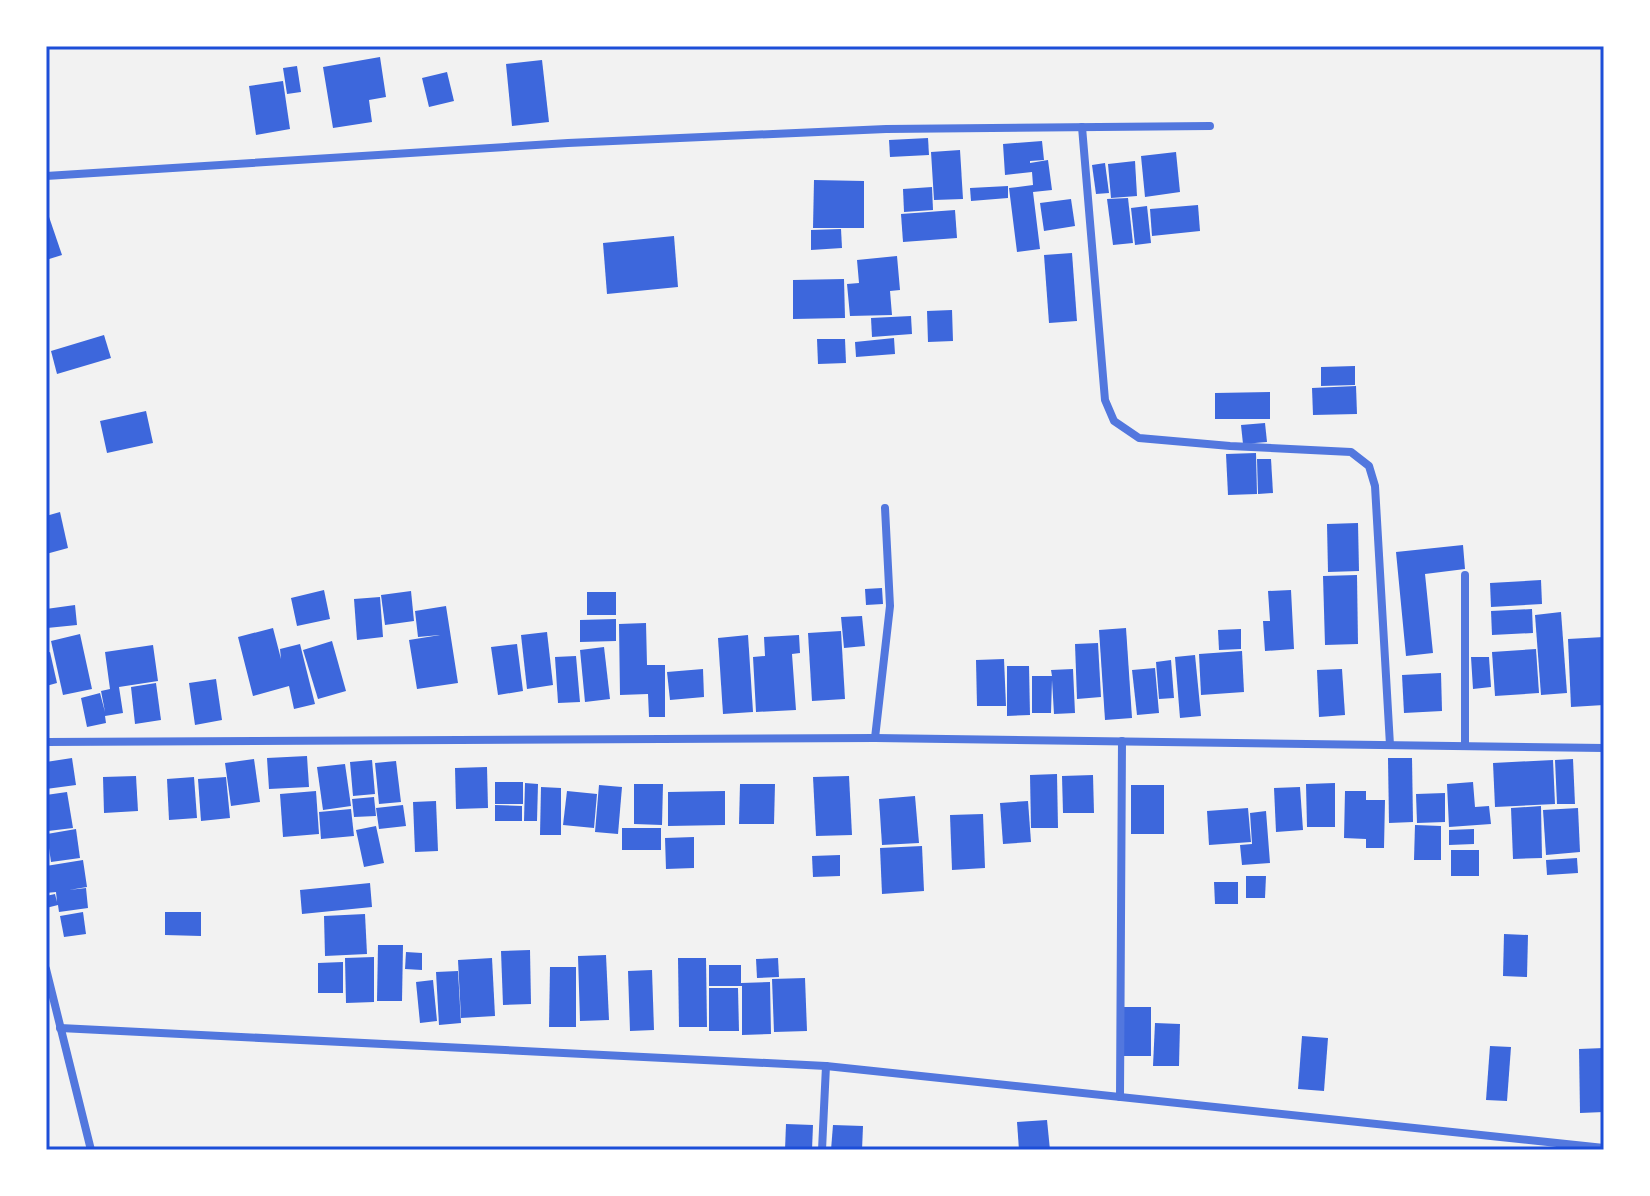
<svg xmlns="http://www.w3.org/2000/svg" width="1650" height="1196" viewBox="0 0 1650 1196" font-family="Signika,sans-serif">
  <style>
    .building { fill: #3d67dc }
    .lines { fill: none; stroke-linecap: round; stroke-linejoin: round }
    .minor { stroke: #5277de; stroke-width: 8 }
    .neatline { fill: none; stroke: #1d4ed8; stroke-width: 3 }
  </style>
  <rect width="100%" height="100%" fill="#f2f2f2"/>
  <g class="building">
    <path d="M380,57L386,97L369,100L372,122L333,128L323,67Z"/>
    <path d="M542,60L549,122L512,126L506,64Z"/>
    <path d="M297,66L301,92L287,94L283,68Z"/>
    <path d="M447,72L454,101L429,107L422,78Z"/>
    <path d="M283,81L290,129L256,135L249,86Z"/>
    <path d="M928,138L929,155L890,157L889,140Z"/>
    <path d="M1042,141L1044,160L1030,161V163L1048,160L1052,190L1033,192L1040,249L1017,252L1009,188L1033,185L1032,172L1005,175L1003,144Z"/>
    <path d="M960,150L963,199L934,200L931,152Z"/>
    <path d="M1176,152L1180,192L1145,197L1141,156Z"/>
    <path d="M1135,161L1137,196L1111,198L1108,164Z"/>
    <path d="M1105,163L1109,193L1096,194L1092,165Z"/>
    <path d="M814,180L864,181V228H813Z"/>
    <path d="M1008,186V198L971,201L970,188Z"/>
    <path d="M932,187L933,210L904,212L903,189Z"/>
    <path d="M1128,198L1133,243L1113,245L1107,199Z"/>
    <path d="M1071,199L1075,226L1044,231L1040,203Z"/>
    <path d="M1198,205L1200,231L1152,236L1150,209Z"/>
    <path d="M1147,206L1151,243L1135,245L1131,208Z"/>
    <path d="M46,208L62,255L46,260Z"/>
    <path d="M955,210L957,238L903,242L901,214Z"/>
    <path d="M841,229L842,248L811,250V230Z"/>
    <path d="M674,236L678,287L607,294L603,243Z"/>
    <path d="M1072,253L1077,321L1049,323L1044,255Z"/>
    <path d="M897,256L900,290L890,291L892,315L850,316L847,284L859,283L857,260Z"/>
    <path d="M844,279L845,318L793,319V280Z"/>
    <path d="M952,310L953,341L928,342L927,311Z"/>
    <path d="M911,316L912,334L872,337L871,318Z"/>
    <path d="M104,335L111,358L57,374L51,351Z"/>
    <path d="M894,338L895,354L856,357L855,342Z"/>
    <path d="M817,339H845L846,363L818,364Z"/>
    <path d="M1355,366V385L1321,386V367Z"/>
    <path d="M1356,386L1357,414L1313,415L1312,388Z"/>
    <path d="M1270,392V419H1215V393Z"/>
    <path d="M146,411L153,443L107,453L100,421Z"/>
    <path d="M1265,423L1267,442L1243,444L1241,425Z"/>
    <path d="M1256,453L1257,494L1228,495L1226,454Z"/>
    <path d="M1257,459H1271L1273,493L1258,494Z"/>
    <path d="M60,512L68,548L46,554V516Z"/>
    <path d="M1358,523L1359,571L1328,572L1327,524Z"/>
    <path d="M1463,545L1465,569L1425,574L1433,653L1406,656L1396,552Z"/>
    <path d="M1357,575L1358,644L1325,645L1323,576Z"/>
    <path d="M1541,580L1542,604L1491,607L1490,583Z"/>
    <path d="M882,588L883,604L866,605L865,589Z"/>
    <path d="M324,590L330,619L297,626L291,598Z"/>
    <path d="M1291,590L1294,649L1265,651L1263,621H1270L1268,591Z"/>
    <path d="M411,591L414,621L385,625L381,595Z"/>
    <rect x="587" y="592" width="29" height="23"/>
    <path d="M380,597L383,637L357,640L354,599Z"/>
    <path d="M75,605L77,625L47,628L46,609Z"/>
    <path d="M446,606L458,683L417,689L409,640L440,635L418,637L415,611Z"/>
    <path d="M1532,609L1533,633L1492,635L1491,611Z"/>
    <path d="M1561,612L1567,693L1541,695L1535,615Z"/>
    <path d="M862,616L865,646L844,648L841,617Z"/>
    <path d="M616,619V641L580,642V620Z"/>
    <path d="M646,623L647,665H665V717H649L648,694L620,695L619,624Z"/>
    <path d="M273,628L281,659L280,649L300,644L315,704L294,709L289,686L253,696L238,637Z"/>
    <path d="M1126,628L1132,718L1105,720L1099,630Z"/>
    <path d="M1241,629V649L1219,650L1218,630Z"/>
    <path d="M841,631L845,699L812,701L808,633Z"/>
    <path d="M547,632L553,685L527,689L521,635Z"/>
    <path d="M80,634L92,689L63,695L51,641Z"/>
    <path d="M748,635L753,712L723,714L718,638Z"/>
    <path d="M799,635L800,653L792,654L796,710L756,712L753,657L765,656L764,637Z"/>
    <path d="M1604,637V705L1571,707L1568,639Z"/>
    <path d="M332,641L346,691L318,699L303,650Z"/>
    <path d="M1098,643L1101,697L1077,699L1075,644Z"/>
    <path d="M517,644L523,691L498,695L491,647Z"/>
    <path d="M153,645L158,681L119,687L123,713L105,716L106,723L87,727L81,698L100,693L105,712L101,691L110,689L105,652Z"/>
    <path d="M604,647L610,699L585,702L580,650Z"/>
    <path d="M1536,649L1539,693L1495,696L1492,652Z"/>
    <path d="M1242,651L1244,692L1201,695L1199,654Z"/>
    <path d="M50,652L57,683L46,686V653Z"/>
    <path d="M1195,655L1201,716L1180,718L1175,657Z"/>
    <path d="M576,656L580,702L558,703L555,657Z"/>
    <path d="M1471,657H1489L1491,687L1473,689Z"/>
    <path d="M1004,659L1006,706H977L976,660Z"/>
    <path d="M1171,660L1174,698L1159,699L1156,662Z"/>
    <path d="M1007,666H1029L1030,715L1007,716Z"/>
    <path d="M1155,668L1159,713L1137,715L1132,670Z"/>
    <path d="M703,669L704,697L670,700L667,672Z"/>
    <path d="M1073,669L1075,713L1054,714L1052,680L1051,713H1032V676H1052L1051,670Z"/>
    <path d="M1342,669L1345,715L1319,717L1317,670Z"/>
    <path d="M1441,673L1442,711L1404,713L1402,675Z"/>
    <path d="M216,679L222,720L195,725L189,683Z"/>
    <path d="M156,683L161,720L135,724L131,687Z"/>
    <path d="M307,756L309,787L269,789L267,758Z"/>
    <path d="M72,758L76,785L46,789V762Z"/>
    <path d="M1388,758H1412L1413,822L1389,823Z"/>
    <path d="M254,759L260,802L231,806L225,763Z"/>
    <path d="M1573,759L1575,804H1557L1555,760Z"/>
    <path d="M372,760L375,794L353,796L350,762Z"/>
    <path d="M1553,760L1555,804L1495,807L1493,763Z"/>
    <path d="M396,761L401,802L379,804L375,763Z"/>
    <path d="M345,764L351,806L323,810L317,767Z"/>
    <path d="M487,767L488,808L456,809L455,768Z"/>
    <path d="M1057,774L1058,828H1031L1030,775Z"/>
    <path d="M1093,775L1094,813H1063L1062,776Z"/>
    <path d="M136,776L138,811L104,813L103,777Z"/>
    <path d="M849,776L852,835L816,836L813,777Z"/>
    <path d="M194,777L197,818L169,820L167,779Z"/>
    <path d="M226,777L230,818L201,821L198,779Z"/>
    <rect x="495" y="782" width="28" height="22"/>
    <path d="M1473,782L1475,807L1489,806L1491,824L1449,827L1447,784Z"/>
    <path d="M525,783L538,784L537,821H524Z"/>
    <path d="M1335,783V827H1307L1306,784Z"/>
    <path d="M634,784H663L662,825L634,824Z"/>
    <path d="M740,784H775L774,824H739Z"/>
    <path d="M599,785L622,787L618,834L595,832Z"/>
    <rect x="1131" y="785" width="33" height="49"/>
    <path d="M541,787L561,788V835H540Z"/>
    <path d="M1300,787L1303,830L1276,832L1274,788Z"/>
    <path d="M316,791L319,834L283,837L280,794Z"/>
    <path d="M567,791L597,794L594,828L563,825Z"/>
    <path d="M725,791V825L668,826V792Z"/>
    <path d="M1345,791H1366V800H1385L1384,848H1366V839L1344,838Z"/>
    <path d="M67,792L73,828L48,831L46,795Z"/>
    <path d="M1445,793V822L1417,823L1416,794Z"/>
    <path d="M915,796L919,843L882,845L879,799Z"/>
    <path d="M374,797L376,816L354,817L352,799Z"/>
    <path d="M436,801L438,851L415,852L413,802Z"/>
    <path d="M1028,801L1031,842L1003,844L1000,803Z"/>
    <path d="M403,805L406,826L379,829L376,808Z"/>
    <path d="M495,805L522,806V821H495Z"/>
    <path d="M1541,806L1542,858L1513,859L1511,808Z"/>
    <path d="M1248,808L1251,842L1209,845L1207,811Z"/>
    <path d="M1578,808L1580,852L1546,855L1543,810Z"/>
    <path d="M351,809L354,836L321,839L319,812Z"/>
    <path d="M1266,811L1270,863L1242,865L1240,845L1252,844L1250,813Z"/>
    <path d="M983,814L985,868L952,870L950,815Z"/>
    <path d="M1415,825L1441,826V860H1414Z"/>
    <path d="M376,826L384,863L364,867L356,830Z"/>
    <rect x="622" y="828" width="39" height="22"/>
    <path d="M76,829L80,858L51,862L47,834Z"/>
    <path d="M1474,829V844L1449,845V830Z"/>
    <path d="M694,837V868L666,869L665,838Z"/>
    <path d="M922,846L924,891L882,894L880,848Z"/>
    <rect x="1451" y="850" width="28" height="26"/>
    <path d="M840,855V876L813,877L812,856Z"/>
    <path d="M1577,858L1578,873L1547,875L1546,860Z"/>
    <path d="M83,860L87,887L69,890L86,888L88,908L59,912L58,905L46,908V896L55,894L57,902L56,892L46,893V866Z"/>
    <path d="M1246,876H1266L1265,898H1246Z"/>
    <path d="M1214,882H1238V904H1215Z"/>
    <path d="M370,883L372,907L302,914L300,890Z"/>
    <path d="M83,912L86,934L64,937L60,916Z"/>
    <path d="M165,912H201V936L165,935Z"/>
    <path d="M365,914L367,954L325,956L324,916Z"/>
    <path d="M1504,934L1528,935L1527,977L1503,976Z"/>
    <path d="M378,945H403L402,1001H377Z"/>
    <path d="M530,950L531,1004L503,1005L501,951Z"/>
    <path d="M406,952L422,953V970L405,969Z"/>
    <path d="M606,955L609,1020L580,1021L578,956Z"/>
    <path d="M374,957V1002L346,1003L345,958Z"/>
    <path d="M492,958L495,1016L461,1018L458,960Z"/>
    <path d="M678,958H706L707,1027H679Z"/>
    <path d="M778,958L779,977L757,978L756,959Z"/>
    <path d="M343,962V993H318V963Z"/>
    <path d="M709,965H741V983L770,982L771,1034L742,1035V986H709Z"/>
    <path d="M550,967H576V1027H549Z"/>
    <path d="M652,970L654,1030L630,1031L628,971Z"/>
    <path d="M458,971L461,1023L439,1025L436,972Z"/>
    <path d="M805,978L807,1031L774,1032L772,979Z"/>
    <path d="M433,980L437,1021L420,1023L416,982Z"/>
    <path d="M709,988H738L739,1031H709Z"/>
    <rect x="1124" y="1007" width="27" height="49"/>
    <path d="M1155,1023L1180,1024L1179,1066H1153Z"/>
    <path d="M1302,1036L1328,1038L1324,1091L1298,1089Z"/>
    <path d="M1490,1046L1511,1047L1507,1101L1486,1100Z"/>
    <path d="M1604,1048V1112L1580,1113L1579,1049Z"/>
    <path d="M1047,1120L1050,1150H1019L1017,1122Z"/>
    <path d="M786,1124L813,1125L812,1150H785Z"/>
    <path d="M833,1125L863,1126L862,1150H831Z"/>
  </g>
  <g class="lines">
    <g class="minor">
      <path d="M1082,127L1105,400L1114,421L1139,438L1230,446L1351,452L1369,466L1375,486L1390,745"/>
      <path d="M46,176L568,143L886,129L1210,126"/>
      <path d="M1465,575V746"/>
      <path d="M875,738L890,606L885,508"/>
      <path d="M46,742L875,738L1604,748"/>
      <path d="M46,969L91,1150"/>
      <path d="M60,1028L826,1066L1604,1148"/>
      <path d="M1120,1097L1122,741"/>
      <path d="M822,1150L826,1066"/>
    </g>
  </g>
  <rect width="1650" height="1196" fill="none" stroke="#ffffff" stroke-width="96"/>
  <rect x="48" y="48" width="1554" height="1100" class="neatline"/>
</svg>
